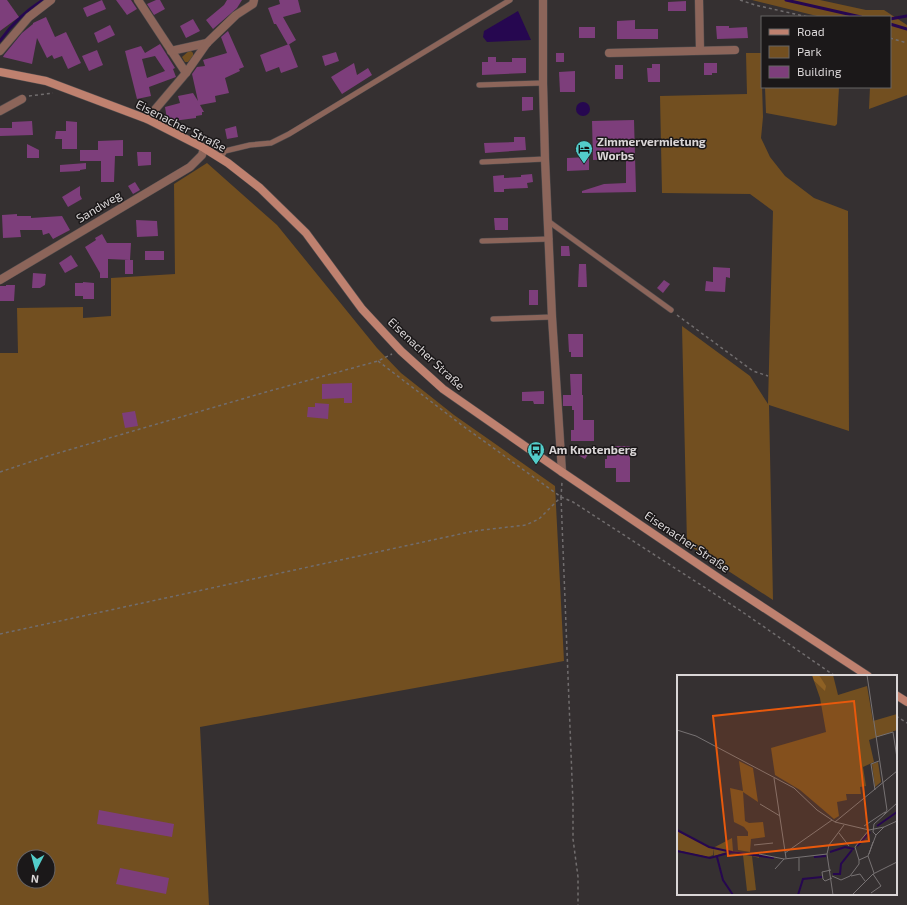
<svg xmlns="http://www.w3.org/2000/svg" width="907" height="905" viewBox="0 0 907 905" font-family="'Exo 2',sans-serif">
  <style>
    .green { fill: #724f20; fill-rule: evenodd }
    .water { fill: #260750 }
    .lines { fill: none; stroke-linecap: round; stroke-linejoin: round }
    .stream { stroke: #260750; stroke-width: 3 }
    .building { fill: #7d3e7b; fill-rule: evenodd }
    .service-casing { stroke: #534e4f; stroke-width: 6 }
    .minor-casing { stroke: #534e4f; stroke-width: 9 }
    .secondary-casing { stroke: #534e4f; stroke-width: 9 }
    .path { stroke: #716d6e; stroke-width: 1.5; stroke-dasharray: 3 3; stroke-linecap: butt }
    .service { stroke: #8c655a; stroke-width: 5 }
    .minor { stroke: #8c655a; stroke-width: 8 }
    .secondary { stroke: #bf816f; stroke-width: 8 }
    .labels { text-anchor: middle; stroke-width: 3; stroke-linejoin: round; paint-order: stroke }
    .street-label { font-size: 12px; fill: #dad6d7; stroke: #1b1819 }
    .poi-label { font-size: 12px; font-weight: bold; fill: #dad6d7; stroke: #1b1819; text-anchor: start }
    .inset-river { fill: none; stroke: #260750; stroke-width: 2 }
    .inset-road { fill: none; stroke: #777273; stroke-width: 1 }
    .view { fill: #e8590c; fill-opacity: 0.15; stroke: #e8590c; stroke-width: 2 }
    .inset-edge { fill: none; stroke: #dad6d7; stroke-width: 2 }
  </style>
  <rect width="100%" height="100%" fill="#353031"/>
  <g class="green">
    <path d="M752,0H820L866,10H884L907,25V95L869,109L870,87H890V17H821Z"/>
    <path d="M190,50L193,53V56L188,62H185L182,57Z"/>
    <path d="M746,53H761L763,117L761,138L770,157L785,176L814,198L848,211L849,431L769,405L773,600L687,544L682,326L750,376L768,404L773,211L750,194L662,193L660,96L747,94Z"/>
    <path d="M765,87H839L837,124L835,126L766,113Z"/>
    <path d="M207,163L277,225L377,348L401,373L454,415L555,486L564,661L200,727L209,905H0V353H18L17,308L83,307V318L111,316V278L175,274L174,184ZM24,857H48V881H24Z"/>
  </g>
  <g class="water">
    <path d="M518,11L531,40L487,42L483,37L484,31Z"/>
    <circle cx="583" cy="109" r="7"/>
  </g>
  <g class="lines">
    <g class="stream">
      <path d="M786,0L861,17"/>
      <path d="M890,19L907,16"/>
      <path d="M890,24L907,29"/>
      <path d="M0,41C11,25 27,10 43,0"/>
    </g>
  </g>
  <g class="building">
    <path d="M0,0H7L19,17L0,31Z"/>
    <path d="M102,0L106,9L87,17L83,8Z"/>
    <path d="M116,0H131L137,9L127,15Z"/>
    <path d="M156,0H160L165,9L154,15L147,4Z"/>
    <path d="M227,0H242L237,8L213,29L206,20L224,5Z"/>
    <path d="M279,0H298L301,12L283,17L296,40L288,45L276,24H274L268,8L280,4Z"/>
    <path d="M686,1V11H668V2Z"/>
    <path d="M46,17L55,37L66,32L81,63L68,69L62,56L54,59L52,55L47,58L37,38L32,64L3,57L4,55L22,33L33,24V23Z"/>
    <path d="M193,19L200,31L186,38L180,26Z"/>
    <path d="M635,20V29H658V39H617V21Z"/>
    <path d="M110,25L115,35L98,43L94,33Z"/>
    <path d="M716,26H729V28L747,27L748,38L717,39Z"/>
    <rect x="579" y="27" width="16" height="11"/>
    <path d="M228,31L244,67L239,69L240,71L225,78L229,93L215,96L216,102L200,105L204,112H202V115L196,116V118L173,121L167,119L165,107L180,103L178,96L193,93L198,101L192,74L197,67L205,66L203,60L227,53L221,37Z"/>
    <path d="M160,44L175,68L173,69L176,77L149,87L151,96L137,99L125,51L141,46L145,53ZM155,56L165,71L147,78L142,59Z"/>
    <path d="M289,44L298,67L281,73L279,67L266,72L260,55Z"/>
    <path d="M97,50L103,65L89,71L82,56Z"/>
    <path d="M336,52L339,61L325,66L322,56Z"/>
    <rect x="556" y="53" width="8" height="9"/>
    <path d="M488,57H496V62H512V58H526V73L482,75V62H488Z"/>
    <path d="M354,63L357,75L368,68L372,75L342,94L331,77Z"/>
    <path d="M704,63H717V73H712V75H704Z"/>
    <path d="M652,64H660V82H648L647,68H652Z"/>
    <rect x="615" y="65" width="8" height="14"/>
    <path d="M575,71V92H560L559,72Z"/>
    <path d="M522,97H533V110L522,111Z"/>
    <path d="M634,120L636,192L582,193V191L604,184L626,183V159L593,160L592,121Z"/>
    <path d="M32,121L33,135L0,136V128H12V122Z"/>
    <path d="M66,121L77,122V149H62V139H55L56,131H66Z"/>
    <path d="M236,126L238,137L227,139L225,129Z"/>
    <path d="M514,137H525L526,150L485,153L484,143L514,142Z"/>
    <path d="M123,140V156H115L114,182H101V161H80V150H98V141Z"/>
    <path d="M27,144L39,150V158H27Z"/>
    <path d="M137,152H151V165L138,166Z"/>
    <path d="M589,157V170L567,171V158Z"/>
    <path d="M86,163V169L80,170V171L60,172V165Z"/>
    <path d="M532,174L533,182L527,183L528,188L504,189V192H494L493,176L504,175V178L521,177V175Z"/>
    <path d="M135,182L140,190L133,194L128,186Z"/>
    <path d="M80,186V195L82,199L68,207L62,197Z"/>
    <path d="M17,214V216H31V218L62,216L70,230L53,239L49,233L43,235L42,230H20L21,237L3,238L2,215Z"/>
    <path d="M494,218H508V230H495Z"/>
    <path d="M136,220L157,221L158,236L137,237Z"/>
    <path d="M102,234L107,243H131L130,260L108,259V278H100V273L85,247L96,240L95,238Z"/>
    <path d="M561,246H569L570,256H561Z"/>
    <rect x="145" y="251" width="19" height="9"/>
    <path d="M71,255L78,266L65,273L59,263Z"/>
    <rect x="125" y="260" width="8" height="14"/>
    <path d="M579,264H586L587,287H578Z"/>
    <path d="M713,267L730,268V278L726,277L725,292L705,291L706,281L713,282Z"/>
    <path d="M33,273L46,274L45,285L40,288H32Z"/>
    <path d="M664,280L670,284L663,293L657,288Z"/>
    <path d="M83,282L94,283V299H83V296H75V283H83Z"/>
    <path d="M6,285H15L14,301H0V286H6Z"/>
    <rect x="529" y="290" width="9" height="15"/>
    <path d="M568,334H583V357H571V352H569Z"/>
    <path d="M570,374H582V395H583V420H594V441H571V430H574V410H572V406H563V395H571Z"/>
    <path d="M352,383V403H344V398L322,399V384Z"/>
    <path d="M544,391V404H534L533,401H522V392Z"/>
    <path d="M315,403L329,404L328,419L307,417L308,407H315Z"/>
    <path d="M135,411L138,426L125,428L122,413Z"/>
    <path d="M575,445L589,453L585,459L571,451Z"/>
    <path d="M611,446H630V482H616V468H605V459H607V455H610Z"/>
    <path d="M99,810L174,824L172,837L97,824Z"/>
    <path d="M120,868L169,878L166,894L116,884Z"/>
  </g>
  <g class="lines">
    <g class="service-casing">
      <g id="service">
        <path d="M479,85L543,83"/>
        <path d="M220,158L225,151L250,145L271,143L289,134L510,0"/>
        <path d="M482,162L545,159"/>
        <path d="M548,221L671,310"/>
        <path d="M482,241L550,239"/>
        <path d="M493,319L552,317"/>
      </g>
    </g>
    <g class="minor-casing">
      <g id="minor">
        <path d="M138,0L186,73"/>
        <path d="M543,0V83L545,159L552,317L562,472"/>
        <path d="M699,0L700,50"/>
        <path d="M0,51L29,17L51,0"/>
        <path d="M171,51L207,43"/>
        <path d="M609,53L735,50"/>
        <path d="M0,111L22,99"/>
        <path d="M147,119L186,73L207,43L236,15L253,4L254,0"/>
        <path d="M0,280L190,167L202,155L204,148"/>
      </g>
    </g>
    <g class="secondary-casing">
      <g id="secondary">
        <path d="M0,72L46,81L147,119L204,148L228,163L260,188L306,233L362,309L401,351L443,389L562,472L723,581L868,676"/>
        <path d="M896,695L907,702"/>
      </g>
    </g>
    <g class="path">
      <path d="M740,0L755,5L808,17"/>
      <path d="M890,38L907,43"/>
      <path d="M29,96L53,93"/>
      <path d="M677,315L753,371L768,376"/>
      <path d="M378,361L463,426L561,497L573,502L741,611L835,676"/>
      <path d="M0,472L48,456L266,392L378,361L392,354"/>
      <path d="M561,497L573,804V839L578,877V905"/>
      <path d="M0,634L474,531L526,525L539,519L561,497L562,482"/>
      <path d="M896,716L907,723"/>
    </g>
    <use href="#service" class="service"/>
    <use href="#minor" class="minor"/>
    <use href="#secondary" class="secondary"/>
  </g>
  <defs>
    <g id="hotel-pin" transform="scale(0.9)"><path d="M0 17L-7.5 6A9.5 9.5 0 1 1 7.5 6Z" fill="#53cdca" stroke="#1b1819"/><path d="M-6-4.5h1.5V1H6V5H4.5V3h-9V5H-6ZM-4 0a1.8 1.8 0 1 1 3.6 0ZM.5 0V-2.5h3Q6-2.5 6 0Z" fill="#111"/></g>
    <g id="bus-pin" transform="scale(0.9)"><path d="M0 17L-7.5 6A9.5 9.5 0 1 1 7.5 6Z" fill="#53cdca" stroke="#1b1819"/><path d="M-5-6H5V4H4V6H2V4H-2V6H-4V4H-5ZM-3.5-4V0h7V-4ZM-3.5 1.2v1.5H-2V1.2ZM2 1.2v1.5H3.5V1.2Z" fill="#111"/></g>
  </defs>
  <g fill-rule="evenodd">
    <use href="#hotel-pin" x="584" y="149"/>
    <use href="#bus-pin" x="536" y="450"/>
  </g>
  <g class="labels">
    <g class="street-label">
      <text transform="translate(181 126) rotate(27)" y="4">Eisenacher Straße</text>
      <text transform="translate(99 207) rotate(-31)" y="4">Sandweg</text>
      <text transform="translate(426 354) rotate(43)" y="4">Eisenacher Straße</text>
      <text transform="translate(687 542) rotate(34)" y="4">Eisenacher Straße</text>
    </g>
    <g class="poi-label">
      <text x="597" y="146">Zimmervermietung<tspan x="597" dy="14">Worbs</tspan></text>
      <text x="549" y="454">Am Knotenberg</text>
    </g>
  </g>
  <g transform="translate(677 675)">
    <rect width="220" height="220" fill="#353031"/>
    <path d="M142,0H156L161,20L190,11L196,46L220,39V55L192,65L197,87L186,92L189,111L183,112L184,119H169L170,125L160,127L162,141L157,144L123,115L98,100L94,73L149,57L143,23L137,6L148,15ZM62,86L76,93L81,127L66,117L68,146L72,148L86,147L88,162L74,164L73,177L61,175L60,161H71V157L67,152L57,147L53,113L66,116ZM201,87L204,107L198,112L195,89ZM0,156L36,174V180L31,182L0,175ZM55,163L56,176L82,180V183L75,181L79,215L70,216L66,180L50,177L37,181L36,173Z" fill="#724f20"/>
    <path d="M135,0H142L149,11L148,16L137,6Z" fill="#8e6124"/>
    <path class="inset-river" d="M200,151L220,137M0,155L32,172L55,177M180,171L193,157M0,176L33,183L55,177L97,183M153,177L168,172L177,174M40,182L46,205L56,220M137,182L149,181M156,199H163L164,189L175,175M121,220L126,204L145,202"/>
    <path class="inset-road" d="M190,0L210,135L207,140M0,55L19,61L117,113L140,135L158,147L192,155L207,152L220,146M199,62L216,57L220,83M97,103L109,183M198,115L194,89L202,86M83,129L103,141M158,147L220,96M187,151L208,137M162,158L172,171M199,160L196,157L197,149L220,128M77,170L96,168M108,178L155,145M82,179L107,184M192,179L196,167M191,181L197,198M122,183V196M182,185L178,172L192,155M98,194L107,184L150,179M154,195L145,197L146,204L148,206L155,203M155,201L164,205L173,201L182,189V185L191,181L199,160L207,152M174,201L183,199L188,206M194,218L204,211L196,199M156,220L150,179L152,170L167,150M175,220L196,199L220,187"/>
    <path class="view" d="M177,26L192,166L51,181L36,41Z"/>
    <rect width="220" height="220" class="inset-edge"/>
  </g>
  <rect x="761" y="16" width="130" height="72" fill="#1b1819" stroke="#676465"/>
  <rect x="769" y="29" width="20" height="6" fill="#bf816f" stroke="#676465"/>
  <text x="797" y="36" font-size="12" fill="#dad6d7">Road</text>
  <rect x="769" y="46" width="20" height="12" fill="#724f20" stroke="#676465"/>
  <text x="797" y="56" font-size="12" fill="#dad6d7">Park</text>
  <rect x="769" y="66" width="20" height="12" fill="#7d3e7b" stroke="#676465"/>
  <text x="797" y="76" font-size="12" fill="#dad6d7">Building</text>
  <g transform="translate(36 869) rotate(186)"><circle r="19" fill="#1b1819" stroke="#676465"/>
  <path d="M0-3L7 15L0 10L-7 15Z" fill="#53cdca"/>
  <text y="-6" font-size="11" font-weight="bold" text-anchor="middle" fill="#dad6d7">N</text>
  </g>
</svg>
